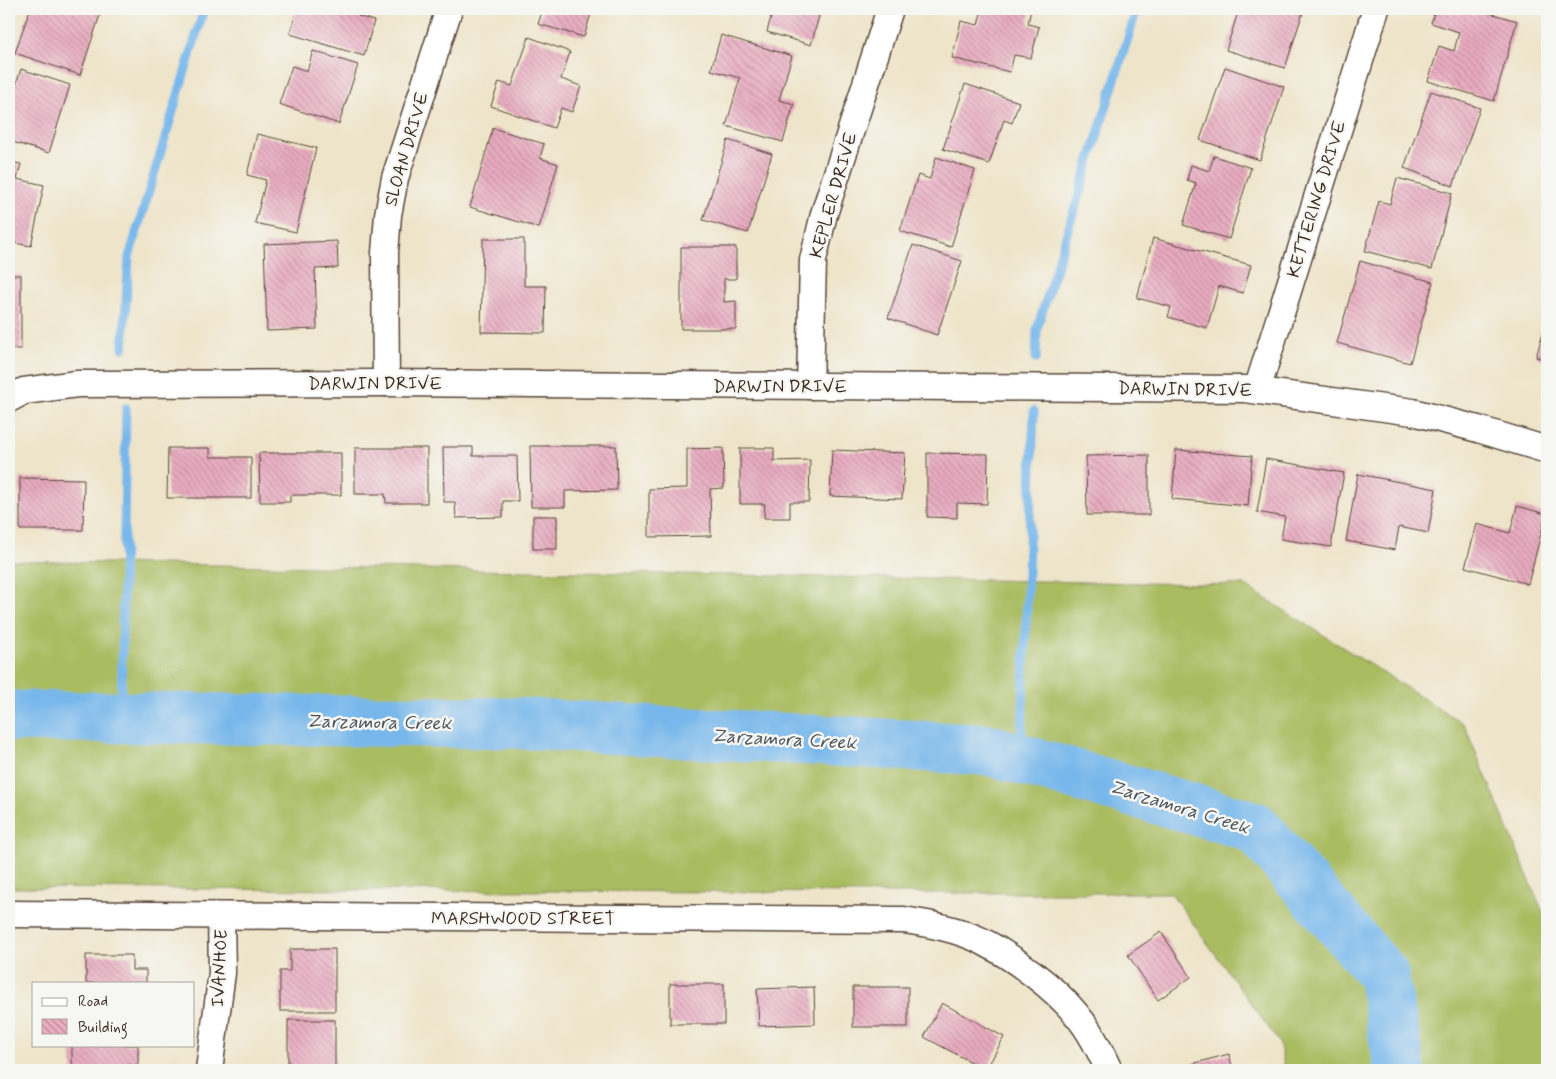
<svg xmlns="http://www.w3.org/2000/svg" width="1556" height="1079" viewBox="0 0 1556 1079" font-family="Mynerve,sans-serif">
  <style>
    .grass { fill: #a9bc61; stroke: #727340 }
    .lines { fill: none; stroke-linecap: round; stroke-linejoin: round }
    .stream { stroke: #77b7eb; stroke-width: 9 }
    .river { stroke: #77b7eb; stroke-width: 51 }
    .building { fill: url(#building-back-hatch) }
    .minor-casing { stroke: #564638; stroke-width: 29 }
    .minor { stroke: #fff; stroke-width: 26 }
    .labels { text-anchor: middle; stroke-width: 5; stroke-linejoin: round; paint-order: stroke }
    .street-label { font-size: 18px; fill: #3b2a1e; stroke: #f6f6f2 }
    .water-label { font-size: 19px; font-style: italic; fill: #4d545c; stroke: #f6f6f2 }
  </style>
  <defs>
    <pattern id="building-back-hatch" width="6" height="6" patternUnits="userSpaceOnUse" patternTransform="scale(1.25)"><rect width="6" height="6" fill="#e9acc1"/><path d="M-1 5l2 2M0 0l6 6M5-1l2 2" fill="none" stroke="#be8c9c"/></pattern>
  </defs>
  <rect width="100%" height="100%" fill="#f6f6f2"/>
  <filter id="ink" filterUnits="userSpaceOnUse"><feTurbulence type="fractalNoise" baseFrequency=".02" numOctaves="2"/><feDisplacementMap in="SourceGraphic" scale="10" xChannelSelector="R" yChannelSelector="G"/><feConvolveMatrix kernelMatrix="1 2 1 2 8 2 1 2 1" color-interpolation-filters="sRGB"/></filter>
  <filter id="wash" filterUnits="userSpaceOnUse"><feTurbulence type="fractalNoise" baseFrequency=".0096" numOctaves="4" result="noise"/><feDisplacementMap in="SourceGraphic" scale="20" xChannelSelector="R" yChannelSelector="G"/><feGaussianBlur stdDeviation="1.12" result="paint"/><feColorMatrix in="noise" values="0 0 0 0 0 0 0 0 0 0 0 0 0 0 0 0 0 1.4 0 .05"/><feComposite in="paint" operator="in"/></filter>
  <g filter="url(#wash)">
    <rect width="100%" height="100%" fill="#eee4c9"/>
    <path class="grass" d="M9,561L1244,585L1464,724L1547,922V1070H1285L1279,1042L1171,893H889L9,888Z"/>
    <g class="lines">
      <g class="stream">
        <path d="M123,348L129,257L204,9"/>
        <path d="M1036,359L1037,329L1137,9"/>
        <path d="M121,717L126,408"/>
        <path d="M1021,759L1034,411"/>
      </g>
      <path class="river" d="M9,716L513,723L989,750L1255,827L1383,974L1400,1070"/>
    </g>
    <g id="blocks">
      <g class="building">
        <path d="M30,9H102L80,75L15,53Z"/>
        <path d="M297,9H360L358,16L374,21L364,56L290,34Z"/>
        <path d="M543,9L592,10L584,37L538,24Z"/>
        <path d="M773,9H821L811,45L767,32Z"/>
        <path d="M982,9H1031L1028,24L1039,27L1031,58L1014,55L1010,72L952,58L961,21L978,25Z"/>
        <path d="M1239,9H1304L1285,68L1226,50Z"/>
        <path d="M1435,9H1476L1517,21L1494,101L1428,81L1439,46L1454,51L1459,32L1431,23Z"/>
        <path d="M721,35L792,56L779,100L794,104L783,142L726,126L740,78L711,70Z"/>
        <path d="M529,37L570,52L561,79L581,86L572,112L561,108L554,128L491,106L499,82L512,86Z"/>
        <path d="M313,51L358,65L339,124L279,104L292,66L307,71Z"/>
        <path d="M1225,67L1284,87L1260,160L1200,140Z"/>
        <path d="M21,69L70,85L49,153L9,141V97L12,98Z"/>
        <path d="M965,84L1019,102L1012,123L1004,120L989,164L943,149Z"/>
        <path d="M1431,91L1480,108L1453,186L1404,168Z"/>
        <path d="M493,128L544,144L540,158L558,164L539,228L470,207Z"/>
        <path d="M257,134L316,148L296,232L255,223L266,180L247,175Z"/>
        <path d="M728,140L772,154L748,233L703,220Z"/>
        <path d="M1214,156L1251,168L1229,239L1183,225L1196,183L1187,180L1191,165L1209,171Z"/>
        <path d="M936,157L975,170L951,247L900,231L918,175L930,179Z"/>
        <path d="M9,162L21,164L17,179L44,185L31,246L9,242Z"/>
        <path d="M1397,178L1452,193L1432,269L1365,251L1379,201L1390,204Z"/>
        <path d="M1153,238L1251,265L1243,293L1219,286L1207,328L1168,317L1171,307L1137,298Z"/>
        <path d="M483,239H524V286H546L545,333L481,332Z"/>
        <path d="M337,241L338,268L315,269L317,329L267,331L264,244Z"/>
        <path d="M913,245L962,261L937,335L888,318Z"/>
        <path d="M681,247H736V279H724V302L736,301V329H681Z"/>
        <path d="M1360,261L1433,282L1410,363L1337,343Z"/>
        <rect x="9" y="275" width="12" height="74"/>
        <path d="M1546,322L1547,323V360L1536,357Z"/>
        <path d="M530,446H616L617,490L565,491V507H531Z"/>
        <path d="M443,447H473V456H517L518,501H503V517L456,518L455,502H444Z"/>
        <path d="M168,448H210V457H251V498H167Z"/>
        <path d="M355,448H427V503H386L385,494H355Z"/>
        <path d="M723,448L724,488L710,489L711,536L649,537V489L687,488V449Z"/>
        <path d="M740,448H774V461L810,460L809,502H790V518H764L765,504H740Z"/>
        <path d="M832,450L905,453L902,499L830,496Z"/>
        <path d="M1176,450L1252,456L1248,506L1172,499Z"/>
        <path d="M259,453H341V495H290V502H260Z"/>
        <path d="M927,453L988,454L987,504L957,503V518L927,517Z"/>
        <path d="M1149,455V515H1087L1086,456Z"/>
        <path d="M1266,459L1344,473L1331,547L1281,539L1285,517L1257,512Z"/>
        <path d="M1358,474L1436,489L1428,533L1399,527L1395,550L1346,541Z"/>
        <path d="M20,478L84,479L83,530H20Z"/>
        <path d="M1517,506L1546,514L1528,584L1465,567L1477,524L1510,533Z"/>
        <rect x="533" y="516" width="24" height="33"/>
        <path d="M1161,932L1191,977L1158,1000L1128,955Z"/>
        <path d="M290,949H335V1011H280V971H290Z"/>
        <path d="M86,955H132V970H146V983H86Z"/>
        <rect x="670" y="984" width="54" height="40"/>
        <path d="M814,987L815,1024L759,1026L757,989Z"/>
        <rect x="853" y="987" width="55" height="40"/>
        <path d="M942,1003L1004,1037L986,1070L924,1037Z"/>
        <rect x="288" y="1020" width="47" height="50"/>
        <path d="M72,1045H138V1065H128V1070H72Z"/>
        <path d="M1229,1054L1233,1070H1194L1192,1064Z"/>
      </g>
    </g>
  </g>
  <g filter="url(#ink)">
    <use href="#blocks" fill-opacity="0" stroke="#564638" stroke-width="1"/>
    <g class="lines">
      <g class="minor-casing">
        <g id="minor">
          <path d="M386,383L385,253L388,215L395,178L449,9"/>
          <path d="M810,386L813,260L824,214L890,9"/>
          <path d="M1257,390L1376,9"/>
          <path d="M9,399L24,391L77,384L386,383L1245,389L1413,412L1478,429L1547,450"/>
          <path d="M9,914L904,920C930,924 957,929 982,941C1013,957 1054,987 1076,1014C1090,1030 1100,1051 1109,1070"/>
          <path d="M209,1070L222,973L221,916"/>
        </g>
      </g>
      <use href="#minor" class="minor"/>
    </g>
  </g>
  <g class="labels">
    <g class="street-label">
      <text transform="translate(406 149) rotate(-74)" y="6">SLOAN DRIVE</text>
      <text transform="translate(833 195) rotate(-74)" y="6">KEPLER DRIVE</text>
      <text transform="translate(1316 199) rotate(-73)" y="6">KETTERING DRIVE</text>
      <text x="375" y="389">DARWIN DRIVE</text>
      <text x="780" y="392">DARWIN DRIVE</text>
      <text transform="translate(1185 389) rotate(1)" y="6">DARWIN DRIVE</text>
      <text x="523" y="924">MARSHWOOD STREET</text>
      <text transform="translate(219 968) rotate(-87)" y="6">IVANHOE</text>
    </g>
    <g class="water-label">
      <text transform="translate(379 721) rotate(1)" y="7">Zarzamora Creek</text>
      <text transform="translate(784 738) rotate(3)" y="7">Zarzamora Creek</text>
      <text transform="translate(1180 806) rotate(17)" y="7">Zarzamora Creek</text>
    </g>
  </g>
  <rect width="1556" height="1079" fill="none" stroke="#f6f6f2" stroke-width="30"/>
  <rect x="32" y="982" width="162" height="65" fill="#f6f6f2" stroke="#aba49d"/>
  <rect x="42" y="998" width="25" height="8" fill="#ffffff" stroke="#aba49d"/>
  <text x="78" y="1006" font-size="15" fill="#3b2a1e">Road</text>
  <rect x="42" y="1019" width="25" height="15" fill="url(#building-back-hatch)" stroke="#aba49d"/>
  <text x="78" y="1032" font-size="15" fill="#3b2a1e">Building</text>
</svg>
